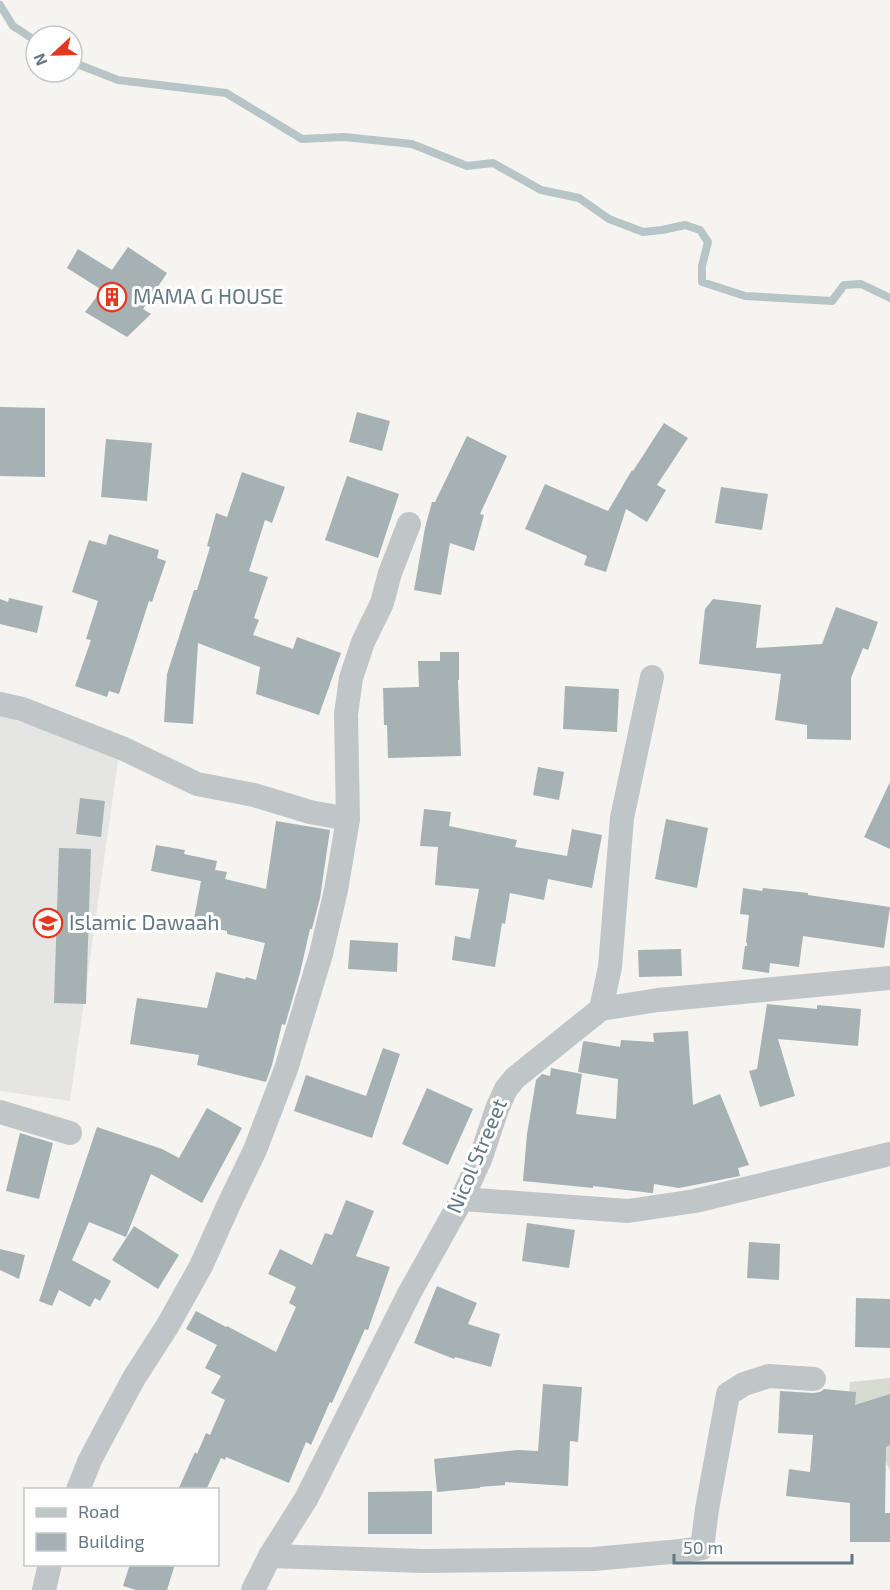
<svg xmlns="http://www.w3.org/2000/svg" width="890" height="1590" viewBox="0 0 890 1590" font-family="'Exo 2',sans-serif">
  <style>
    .built { fill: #e5e6e4 }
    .green { fill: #d6dcd1 }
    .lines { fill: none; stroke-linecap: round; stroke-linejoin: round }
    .stream { stroke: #b7c5c7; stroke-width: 8 }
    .building { fill: #a6b1b4 }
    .minor { stroke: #c0c5c7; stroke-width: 24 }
    .labels { text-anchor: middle; stroke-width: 6; stroke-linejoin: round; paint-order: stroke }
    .poi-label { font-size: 21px; fill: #637882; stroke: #fff; text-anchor: start }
    .street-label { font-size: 21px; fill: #637882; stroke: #fff }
  </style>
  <rect width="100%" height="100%" fill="#f5f4f0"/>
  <path class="built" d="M0,715L119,754L70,1101L0,1091Z"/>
  <path class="green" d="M890,1378V1471L876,1441L847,1426L850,1382Z"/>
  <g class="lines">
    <g class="stream">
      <path d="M0,5L13,26L36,41"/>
      <path d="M72,62L118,80L226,93L302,139L344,137L412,144L467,166L493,163L541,190L579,198L609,219L643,232L662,230L685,225L700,230L708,242L702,266V282L745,296L832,301L844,285L861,284L890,298"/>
    </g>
  </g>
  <g class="building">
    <path d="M128,247L167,273L143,309L151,314L127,337L85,312L102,290L67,268L78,249L112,270Z"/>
    <path d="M0,407L45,408V477L0,476Z"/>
    <path d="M357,412L390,421L382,451L349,442Z"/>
    <path d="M664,423L688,438L657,485L666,490L647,522L626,509L606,572L584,565L587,556L525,529L545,484L608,511L632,470L633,471Z"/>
    <path d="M467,436L507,456L480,514L484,515L474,551L450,543L441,595L414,590L425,528L432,502H435Z"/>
    <path d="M106,439L152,443L147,501L101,497Z"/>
    <path d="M242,472L285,487L272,523L265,520L249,571L268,577L254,618L259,620L253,635L293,649L297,637L341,653L319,715L256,694L260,667L198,643L193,724L164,722L167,674L194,590H197L210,547L207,546L216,513L227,517Z"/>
    <path d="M347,476L399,494L378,558L325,540Z"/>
    <path d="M721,487L768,494L762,530L715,523Z"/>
    <path d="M109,534L159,550L157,558L166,561L152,602L149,601L119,694L109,691L107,697L75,686L91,640L86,639L98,601L72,592L89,540L106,545Z"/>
    <path d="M9,598L43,606L37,633L0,624V599L8,602Z"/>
    <path d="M713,599L761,605L756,648L822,644L836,607L878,622L868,650L863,648L851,678V740L807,739V725L775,720L781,674L699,664L705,609Z"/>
    <path d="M440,652H459V680H458L461,756L388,758L387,725H384L383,688L419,687L418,661H440Z"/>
    <path d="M565,686L619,689L617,732L563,729Z"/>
    <path d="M538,767L564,772L559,800L533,795Z"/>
    <path d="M890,782V849L864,837Z"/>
    <path d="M80,798L105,801L101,837L76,834Z"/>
    <path d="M424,809L451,812L449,826L517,840L515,847L567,856L572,829L602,835L592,888L548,879L544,900L510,893L505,924L502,923L495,967L452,960L455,936L470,939L479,889L435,885L438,847L420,846Z"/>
    <path d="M666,819L708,828L697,888L655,879Z"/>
    <path d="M276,821L330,830L320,898L312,929H310L300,973L285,1025L282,1024L272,1065L266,1082L197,1065L199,1055L130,1044L137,998L207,1008L216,972L245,979L246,977L256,980L265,943L227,934V931L193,924L201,881L151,871L156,845L185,850L184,854L217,861L215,870L227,872L225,879L266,889Z"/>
    <path d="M59,848L91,849L86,1004L54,1003Z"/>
    <path d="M743,888L762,891L763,888L808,893V895L890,907L884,948L803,936L799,967L770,963L769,973L742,969L745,946H747V943L746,942L749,915L740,914Z"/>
    <path d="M350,940L398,943L397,972L348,969Z"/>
    <path d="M681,949L682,976L639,977L638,950Z"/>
    <path d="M767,1004L817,1009V1005L861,1009L858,1046L778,1039L795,1096L760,1107L749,1071L757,1069Z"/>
    <path d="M688,1031L693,1105L720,1094L749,1165L738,1168L740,1176L679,1188L654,1184L653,1193H651L593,1186V1188L523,1181L527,1134L536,1080L542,1074L550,1076L551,1068L582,1074L576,1114L616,1119L618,1079L578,1072L583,1042L584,1041L620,1047L621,1040L654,1042L653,1033Z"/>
    <path d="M383,1048L400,1054L372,1138L294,1111L306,1075L366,1096Z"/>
    <path d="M427,1088L473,1109L448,1165L402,1144Z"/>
    <path d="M207,1108L242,1128L202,1203L151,1174L126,1237L89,1222L72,1260L111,1281L100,1301L95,1298L90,1307L59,1290L52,1306L39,1301L97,1127L162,1149L179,1158Z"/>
    <path d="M20,1133L53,1143L39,1199L6,1191Z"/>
    <path d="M346,1200L374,1211L356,1256L390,1267L368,1330L365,1329L332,1403L330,1402L311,1445L306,1442L289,1483L226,1457L225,1460L221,1458L206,1490H178L195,1452L197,1454L206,1433L210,1435L225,1400L211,1393L221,1376L205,1368L217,1345L186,1329L196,1311L226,1327L227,1326L276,1352L296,1307L289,1303L296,1287L268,1274L280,1249L312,1265L325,1233L332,1235Z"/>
    <path d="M527,1223L575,1230L569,1268L522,1261Z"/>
    <path d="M134,1226L179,1255L158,1289L112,1260Z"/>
    <path d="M749,1242L780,1244L779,1280L747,1278Z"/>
    <path d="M0,1249L25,1255L19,1279L0,1270Z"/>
    <path d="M437,1286L477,1303L468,1324L500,1334L491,1367L455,1357L454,1359L414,1343Z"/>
    <path d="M856,1298L890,1299V1348L855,1347Z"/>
    <path d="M543,1384L582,1387L578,1442L570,1441L568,1486L505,1482V1485L480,1487V1488L437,1492L434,1459L518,1450L538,1451Z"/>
    <path d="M824,1389L856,1392L855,1405L890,1394V1445L886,1447L885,1513H890V1542H850V1503L786,1496L789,1469L810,1472L813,1435L778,1433L780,1391L813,1393L820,1392Z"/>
    <path d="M432,1491V1534H368V1492Z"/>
    <path d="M130,1564H175L167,1590H136L123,1586Z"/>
  </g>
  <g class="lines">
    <g class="minor">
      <path d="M0,704L22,709L124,749L197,784L254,795L310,812L348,819"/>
      <path d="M601,1009L610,967L622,818L652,677"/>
      <path d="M0,1112L70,1133"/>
      <path d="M462,1199L628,1211L695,1201L890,1154"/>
      <path d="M78,1490L90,1460L108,1426L134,1378L168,1325L201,1266L229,1204L255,1150L286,1069L321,954L336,890L348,819L346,714L351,678L363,642L382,603L390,573L409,524"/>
      <path d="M270,1556L424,1561L594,1559L681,1551L702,1548L707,1509L728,1394L744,1384L769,1376L814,1379"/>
      <path d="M44,1590L50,1564"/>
      <path d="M253,1590L270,1556L306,1499L410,1292L462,1199L481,1157L497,1109L506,1089L515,1078L601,1009L658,1000L890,978"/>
    </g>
  </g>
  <defs>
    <g id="building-ring" transform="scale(1.5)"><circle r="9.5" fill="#fff" stroke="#e53620" stroke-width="1.5"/><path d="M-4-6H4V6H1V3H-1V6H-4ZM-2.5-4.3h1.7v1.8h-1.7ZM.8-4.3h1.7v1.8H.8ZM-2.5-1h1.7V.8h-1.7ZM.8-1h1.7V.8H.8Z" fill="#e53620"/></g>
    <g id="school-ring" transform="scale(1.5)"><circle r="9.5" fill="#fff" stroke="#e53620" stroke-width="1.5"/><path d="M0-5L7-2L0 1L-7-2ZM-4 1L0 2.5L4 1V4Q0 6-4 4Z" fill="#e53620"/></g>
  </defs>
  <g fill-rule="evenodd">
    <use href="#building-ring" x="112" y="297"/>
    <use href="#school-ring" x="48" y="923"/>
  </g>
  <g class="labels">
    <g class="poi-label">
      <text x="133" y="304">MAMA G HOUSE</text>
      <text x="69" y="930">Islamic Dawaah</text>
    </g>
    <g class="street-label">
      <text transform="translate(477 1156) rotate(-67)" y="7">Nicol Streeet</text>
    </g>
  </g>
  <rect x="24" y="1488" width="195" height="78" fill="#ffffff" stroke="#c1c9cd" stroke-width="1.5"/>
  <rect x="36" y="1508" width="30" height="9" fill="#c0c5c7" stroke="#c1c9cd" stroke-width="1.5"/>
  <text x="78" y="1518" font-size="18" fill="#637882">Road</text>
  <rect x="36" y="1533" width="30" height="18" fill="#a6b1b4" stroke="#c1c9cd" stroke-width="1.5"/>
  <text x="78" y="1548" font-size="18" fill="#637882">Building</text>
  <g transform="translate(54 54) rotate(248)"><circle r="28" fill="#ffffff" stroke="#c1c9cd" stroke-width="1.5"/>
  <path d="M0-4.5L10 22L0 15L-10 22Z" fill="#e53620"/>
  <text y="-9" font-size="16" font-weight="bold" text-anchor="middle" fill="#637882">N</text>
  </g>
  <path d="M674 1554v9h178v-9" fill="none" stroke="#637882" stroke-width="3"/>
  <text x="683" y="1554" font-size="18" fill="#637882" stroke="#ffffff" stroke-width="4.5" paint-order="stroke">50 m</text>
</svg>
